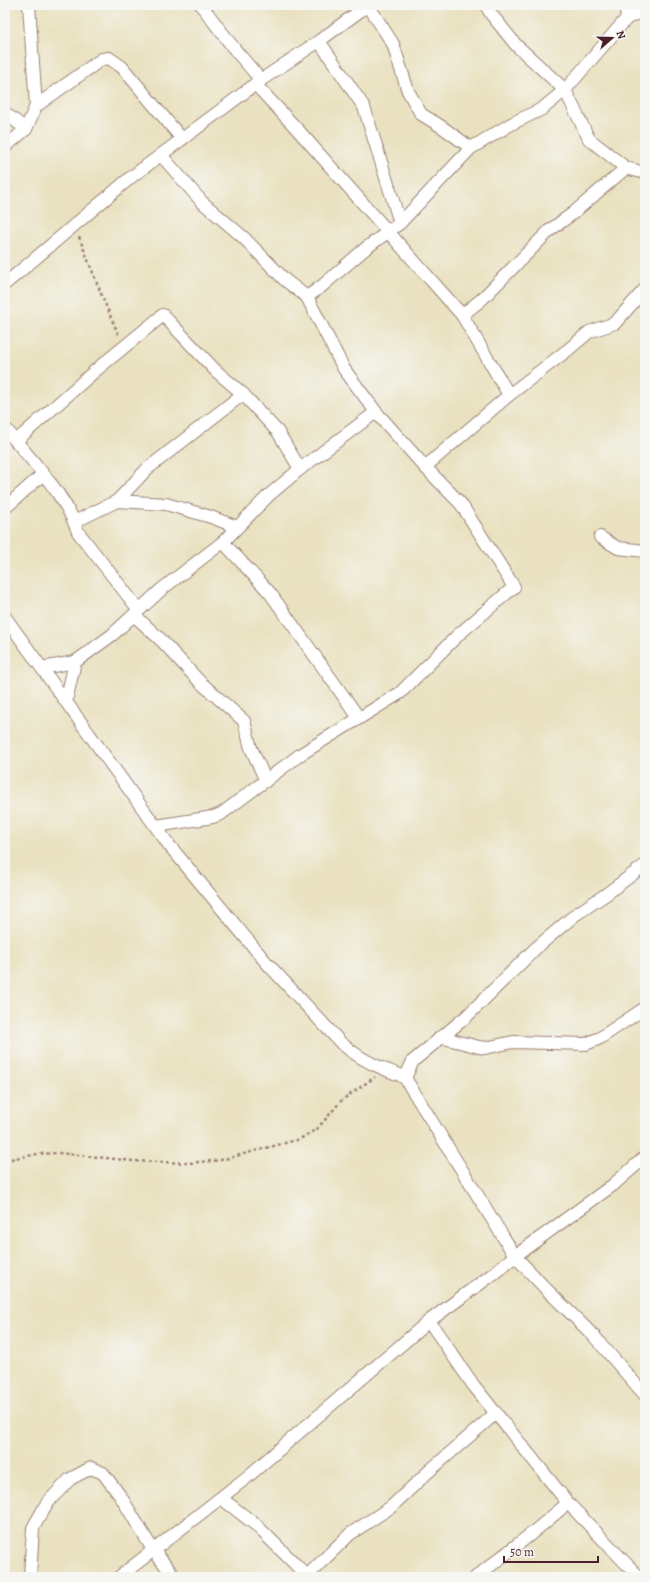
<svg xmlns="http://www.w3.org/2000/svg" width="650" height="1582" viewBox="0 0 650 1582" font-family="Alegreya,serif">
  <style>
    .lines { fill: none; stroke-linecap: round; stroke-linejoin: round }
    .street-casing { stroke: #9a8075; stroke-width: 14 }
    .path { stroke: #9a8075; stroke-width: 2.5; stroke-dasharray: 3 3; stroke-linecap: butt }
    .street { stroke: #fff; stroke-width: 12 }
  </style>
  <rect width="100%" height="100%" fill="#f6f6f2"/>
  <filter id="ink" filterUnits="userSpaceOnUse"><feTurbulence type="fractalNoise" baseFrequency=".025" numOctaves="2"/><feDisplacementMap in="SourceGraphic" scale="8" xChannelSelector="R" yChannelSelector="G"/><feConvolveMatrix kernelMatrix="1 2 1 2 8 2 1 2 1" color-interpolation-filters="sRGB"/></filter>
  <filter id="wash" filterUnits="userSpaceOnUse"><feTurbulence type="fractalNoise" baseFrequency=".012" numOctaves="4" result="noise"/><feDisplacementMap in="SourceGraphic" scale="16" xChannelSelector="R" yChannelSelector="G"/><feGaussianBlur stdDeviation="0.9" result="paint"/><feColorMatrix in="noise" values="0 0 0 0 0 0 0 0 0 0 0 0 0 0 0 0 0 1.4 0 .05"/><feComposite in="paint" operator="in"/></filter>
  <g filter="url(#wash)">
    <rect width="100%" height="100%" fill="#e9e1bf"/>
  </g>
  <g filter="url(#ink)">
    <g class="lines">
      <g class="street-casing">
        <g id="street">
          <path d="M29,5L36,106"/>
          <path d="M201,5L236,51L261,80L319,41L368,5L393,44L408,91L421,114L442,127L471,148"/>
          <path d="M486,5L491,14L516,45L565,90L589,139L626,168L645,173"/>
          <path d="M625,5L627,18"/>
          <path d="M319,41L364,107L400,223"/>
          <path d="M255,84L297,129L462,315"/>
          <path d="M5,113L26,129"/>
          <path d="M5,147L26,129L36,106L102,59L109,58L122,67L182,139"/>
          <path d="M161,155L202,202L243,237L285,280L307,297"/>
          <path d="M5,284L130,178L261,80"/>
          <path d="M509,395L462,315L481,300L550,230L572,214L626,168"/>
          <path d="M5,428L16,441L96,370L163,315L216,371L243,394L278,432L300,469"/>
          <path d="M16,441C39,469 66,497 78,532L139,610"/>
          <path d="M425,467L376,412L344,369L307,297L322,286L366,248L400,223L471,148L513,123L542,109L565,90L627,18L645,11"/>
          <path d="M117,501L147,469L243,394"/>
          <path d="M5,508L43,474"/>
          <path d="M74,522L117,501L166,504L211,517L237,527"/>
          <path d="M600,537L618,548L645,551"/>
          <path d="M223,542L270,593L359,718"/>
          <path d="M134,615L161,640L200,682L244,721L251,748L266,781"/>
          <path d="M5,617L169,845L265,961L341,1043C354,1054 366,1062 382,1068C390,1072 397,1073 405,1078L515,1256L545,1288L593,1335L645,1395"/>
          <path d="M42,668L75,662L112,635L162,589L223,542L268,496L300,469L376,412"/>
          <path d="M66,701L75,662"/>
          <path d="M156,826L213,817L221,814L301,754L400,693L458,635L514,587L461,504L425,467L509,395L569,349L589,332L615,323L645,289"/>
          <path d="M440,1037L479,1047L485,1048L513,1042L586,1044L600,1038L645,1008"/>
          <path d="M405,1078L413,1061L467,1016L536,948L575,915L605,895L645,865"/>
          <path d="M429,1321L474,1386L568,1503L639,1577"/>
          <path d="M221,1498L256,1525L308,1577"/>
          <path d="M307,1576L350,1534L391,1507L427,1473L496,1413"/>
          <path d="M30,1577L33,1528L47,1503L70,1479L91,1468L103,1473L121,1497L153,1550L175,1577"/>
          <path d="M119,1577L246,1478L429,1321L493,1274L515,1256L613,1185L645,1157"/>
          <path d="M476,1577L531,1534L568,1503"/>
        </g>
      </g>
      <g class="path">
        <path d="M79,237L104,301L119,336"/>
        <path d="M5,1160L38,1154L59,1153L134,1161L189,1163L221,1160L300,1139L317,1129L342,1100L375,1077"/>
      </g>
      <use href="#street" class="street"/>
    </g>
  </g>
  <rect width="650" height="1582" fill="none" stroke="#f6f6f2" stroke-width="20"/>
  <g transform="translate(612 38) rotate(70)" stroke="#f6f6f2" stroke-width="3" paint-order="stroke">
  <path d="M0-3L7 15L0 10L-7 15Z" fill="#4a1f2b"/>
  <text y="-6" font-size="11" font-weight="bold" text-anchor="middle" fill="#4a1f2b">N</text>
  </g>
  <path d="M504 1556v6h94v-6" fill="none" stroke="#4a1f2b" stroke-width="2"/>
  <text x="510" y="1556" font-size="12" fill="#4a1f2b" stroke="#f6f6f2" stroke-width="3" paint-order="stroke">50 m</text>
</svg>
